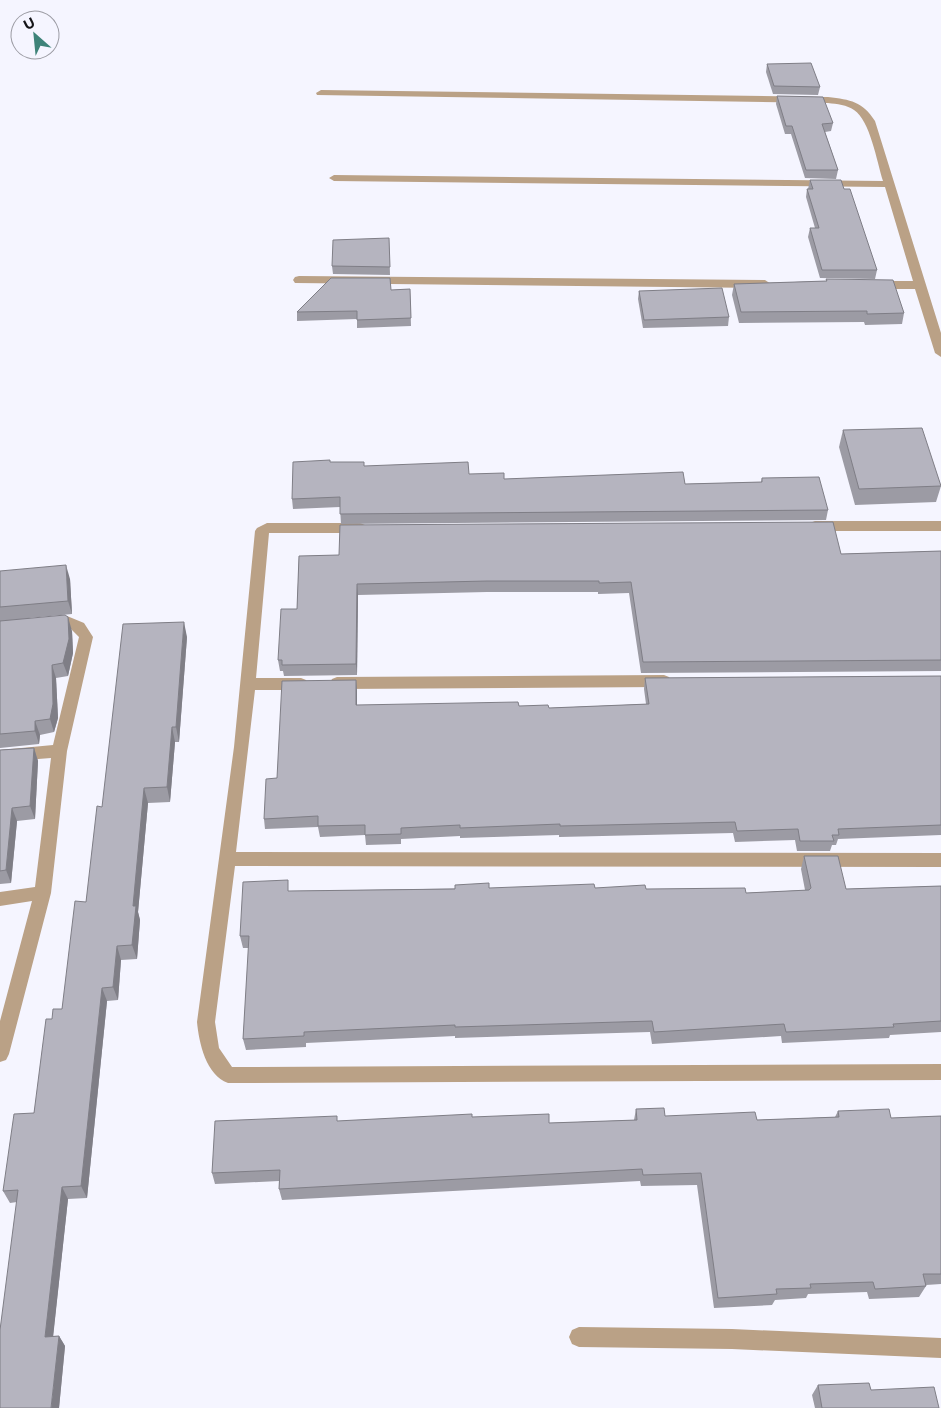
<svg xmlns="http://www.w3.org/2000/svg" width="941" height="1408" viewBox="0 0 941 1408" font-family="Montserrat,sans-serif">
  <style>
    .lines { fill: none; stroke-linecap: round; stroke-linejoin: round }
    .street { fill: #baa186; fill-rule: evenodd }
    .wall { fill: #9c9ba4 }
    .shaded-wall { fill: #7f7e86 }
    .building { fill: #b5b4bf; stroke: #7f7e86 }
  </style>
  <rect width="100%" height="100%" fill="#f5f5ff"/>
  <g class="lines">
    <g class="street">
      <path d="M321,90L828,97C851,100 862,101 875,121L941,333V357L935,353L915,289H875L869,285L875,281H913L885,187L334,181L329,178L334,175L883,181C877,162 870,120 854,110C847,105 837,104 828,103L317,95L316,93Z"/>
      <path d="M299,276L765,280L771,284L765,288L295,283L293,280L295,277Z"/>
      <path d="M815,521H941V531H815L810,529L808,526L810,523Z"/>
      <path d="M267,523H360L365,525L367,528L365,531L360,533H269L256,678H301L306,680L308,684L306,688L301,690H255L236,852L941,853V867L235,866L215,1022L219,1048L232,1067L941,1064V1080L228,1083C206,1075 199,1043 197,1022L234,747L255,531L257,528Z"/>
      <path d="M67,616L84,623L93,637L67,751L51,893L9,1054L6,1060L0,1062V1021L32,901L0,906V892L35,887L51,758L0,762V750L53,745L79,637L69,627L49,628L44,627L42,623L44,619Z"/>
      <path d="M664,675L669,677L671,681L669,685L664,687L337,689L332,687L330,683L332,679L337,677Z"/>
      <path d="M579,1327L732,1329L941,1338V1358L732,1349L579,1347L572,1344L569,1337L572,1330Z"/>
    </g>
  </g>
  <g class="wall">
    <path d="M767,64L820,87L818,95L773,94L766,72Z"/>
    <path d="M777,96L833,123L831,131L825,132L838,170L836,179L805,178L791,134H785L776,104Z"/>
    <path d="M810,180L844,189L877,270L875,279L820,278L808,237L810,228H815L806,197L807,189H808Z"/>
    <path d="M389,238L390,275L333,274L332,266Z"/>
    <path d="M826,279L904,313L902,324L865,325L864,322L739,323L732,295L734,284L826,281Z"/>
    <path d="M410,289L411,326L357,328V319L297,321V312L391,290Z"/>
    <path d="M639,291L729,317L728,326L643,328L638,299Z"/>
    <path d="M843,430L941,486L936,502L855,505L839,447Z"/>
    <path d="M330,462L364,466L469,474L504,479L685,484L761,482L762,478L828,510L826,520L341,524L340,507L293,509L292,499Z"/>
    <path d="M941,551V671L641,673L629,593L598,594V592H487L358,595L357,675L284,676L283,671H280L278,660L297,609L299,556L841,554Z"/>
    <path d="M0,571L70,579L72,614L29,618L72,631L73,653L68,676L56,678L58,718L54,732L40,735L39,744L0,748Z"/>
    <path d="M187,637L179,742H175L170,802L148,803L138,912L140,920L137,959L121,960L118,1000L107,1001L87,1198L68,1199L53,1336H59L65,1346L59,1408L17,1202L10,1203L3,1191L34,1113L52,1019L62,1009L86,902L102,807Z"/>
    <path d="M941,676V835L838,839L836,845H832L830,851H797L795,840L735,842L733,833L559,837V835L460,838V836L401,839V844L366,845L365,835L320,837L318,827L265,829L264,819L277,778L356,680L357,705L519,706L549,708L646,704L644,689L645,678Z"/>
    <path d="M34,748L38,761L35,819L17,821L11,883L0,884V750Z"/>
    <path d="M804,856L846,889L941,886V1032L890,1035L889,1038L782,1043L781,1036L652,1044L650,1032L455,1038V1036L306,1043V1047L246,1050L243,1039L249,948H243L240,936L290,891L489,888H595L746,893L805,890L801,869Z"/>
    <path d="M636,1109L665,1116L757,1120L835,1117L838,1111L891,1118L941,1116V1284L926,1285V1286L919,1297L869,1299L867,1292L808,1294L806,1298L775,1300L772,1305L714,1308L697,1185L641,1186L640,1181L282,1200L279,1189V1181L215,1184L212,1173L338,1121L472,1117L549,1123L634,1120Z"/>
    <path d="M818,1385L871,1390L939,1408H815L812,1395Z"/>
  </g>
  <g class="shaded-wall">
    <path d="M66,565L70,579L72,614L68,601Z"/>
    <path d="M357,584L358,595L357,675L356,664Z"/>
    <path d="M68,617L72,631L73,653L68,676L63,663Z"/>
    <path d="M184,622L187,637L179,742L176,727Z"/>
    <path d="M52,665L56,678L58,718L54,732L50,719Z"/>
    <path d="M356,680L357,691V716L356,705Z"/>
    <path d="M35,721L40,735L39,744L35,731Z"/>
    <path d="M172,727L175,742L170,802L167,787Z"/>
    <path d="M34,748L38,761L35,819L30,806Z"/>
    <path d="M144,788L148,803L138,912L140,920L137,959L132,945L133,906Z"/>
    <path d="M12,808L17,821L11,883L6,870Z"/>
    <path d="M117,946L121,960L118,1000L113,987Z"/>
    <path d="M102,988L107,1001L87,1198L81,1186Z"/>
    <path d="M62,1187L68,1199L52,1347L45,1337Z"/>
    <path d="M59,1336L65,1346L59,1408H51Z"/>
  </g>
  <g class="building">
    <path d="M811,63L820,87L774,86L767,64Z"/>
    <path d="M777,96L823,97L833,123L822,124L838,170H806L792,126H786Z"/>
    <path d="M810,180H841L844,189H850L877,270H822L810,228H819L807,189H813Z"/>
    <path d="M389,238L390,267L332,266L333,240Z"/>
    <path d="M331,278H390L391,290L410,289L411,318L357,320V311L297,312Z"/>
    <path d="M826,279L893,280L904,313L867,314V311L741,312L734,284L827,281Z"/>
    <path d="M722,288L729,317L644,320L639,291Z"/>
    <path d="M922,428L941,486L859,489L843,430Z"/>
    <path d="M330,460V462H364V466L468,462L469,474L504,473V479L683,472L685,484L762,482V478L819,477L828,510L340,514V497L292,499L293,462Z"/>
    <path d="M833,522L841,554L941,551V660L643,662L631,582L599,583V581H487L357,584L356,664L282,665V660H278L281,609H297L299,556L339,555L340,525Z"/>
    <path d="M66,565L68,601L0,607V571Z"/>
    <path d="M65,615L68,617L69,639L63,663L52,665L53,704L50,719L35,721V731L0,734V621Z"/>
    <path d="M184,622L176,727H172L167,787L144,788L133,906H136L132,945L117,946L113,987L102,988L81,1186L62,1187L45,1337L59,1336L51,1408H0V1330L18,1190L3,1191L14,1114L34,1113L46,1019H52L53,1009H62L75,901L86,902L97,806L102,807L123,624Z"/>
    <path d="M941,676V825L838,829L839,835H832L834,841H800L798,829L737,831L735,822L560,826V824L460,828V825L401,828V834L365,835V825L318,826V816L264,819L266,779L277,778L282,681L356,680V705L518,702L519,706L548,705L549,708L649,704L645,678Z"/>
    <path d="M34,748L30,806L12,808L6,870L0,871V750Z"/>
    <path d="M804,856H838L846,889L941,886V1021L893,1024L894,1027L786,1032L784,1024L654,1032L652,1021L455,1027V1025L304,1032V1036L243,1039L249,936H240L243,882L288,880V891L455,889V885L489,883V888L594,884L595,888L645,885L646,889L745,888L746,893L809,890L811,888Z"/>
    <path d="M664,1108L665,1116L755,1112L757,1120L839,1117L838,1111L889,1109L891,1118L941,1116V1274H923L926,1286L875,1289L873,1282L810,1284L811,1288L776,1289L777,1294L718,1298L701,1173L643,1175L642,1169L279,1189L280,1170L212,1173L215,1121L337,1116V1121L472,1114V1117L549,1114V1123L637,1120L636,1109Z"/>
    <path d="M869,1383L871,1390L934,1387L939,1408H822L818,1385Z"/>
  </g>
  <g transform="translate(35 35) rotate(333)"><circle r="24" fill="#f5f5ff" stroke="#9b9ba3"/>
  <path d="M0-4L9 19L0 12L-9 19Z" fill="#3e8379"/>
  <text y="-8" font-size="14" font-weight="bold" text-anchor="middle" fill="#141418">U</text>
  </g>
</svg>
